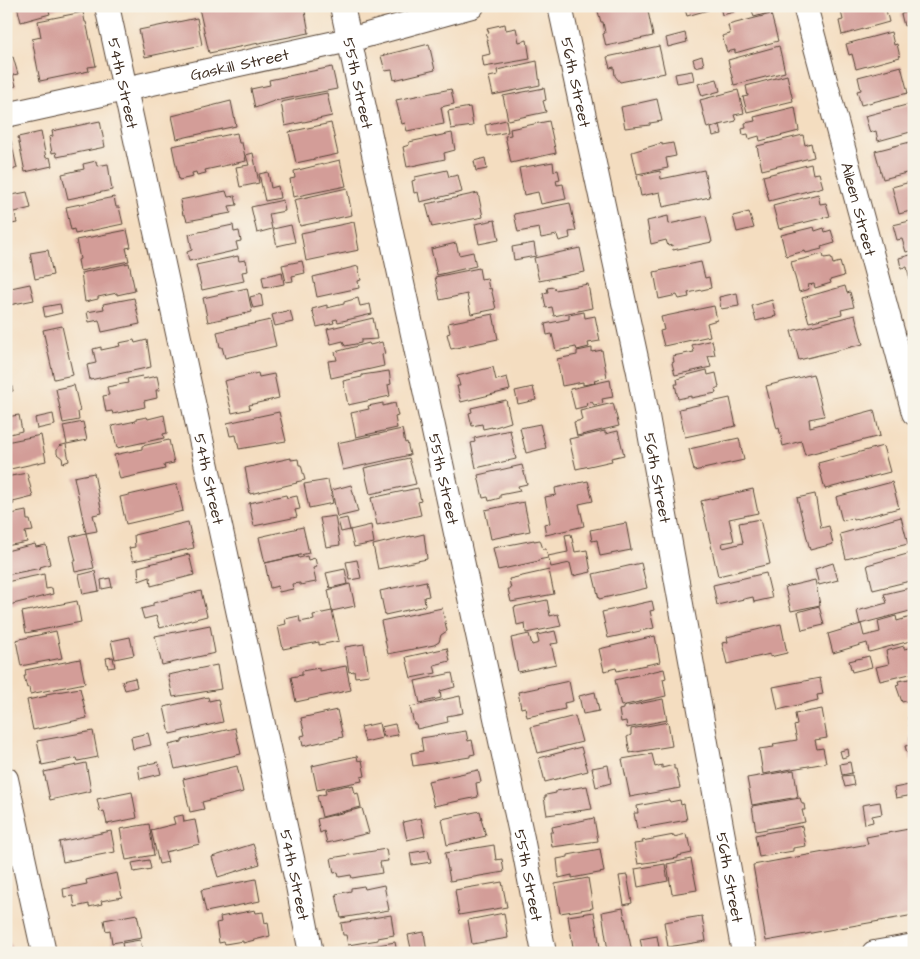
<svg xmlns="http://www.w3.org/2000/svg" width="920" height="959" viewBox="0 0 920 959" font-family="'Architects Daughter',sans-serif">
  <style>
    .building { fill: #d39d98 }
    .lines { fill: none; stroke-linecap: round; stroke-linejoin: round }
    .street-casing { stroke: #574536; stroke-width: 26 }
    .street { stroke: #fff; stroke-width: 24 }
    .labels { text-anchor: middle; stroke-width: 4; stroke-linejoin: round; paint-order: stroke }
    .street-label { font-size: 16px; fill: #3b2a1e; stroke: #f7f3e8 }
  </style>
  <rect width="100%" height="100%" fill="#f7f3e8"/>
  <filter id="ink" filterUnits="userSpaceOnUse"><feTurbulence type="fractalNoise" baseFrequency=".02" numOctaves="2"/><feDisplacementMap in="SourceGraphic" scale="10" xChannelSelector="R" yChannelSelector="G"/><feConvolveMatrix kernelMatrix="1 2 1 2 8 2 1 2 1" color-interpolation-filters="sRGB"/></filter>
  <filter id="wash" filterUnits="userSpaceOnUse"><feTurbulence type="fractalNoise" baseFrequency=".0096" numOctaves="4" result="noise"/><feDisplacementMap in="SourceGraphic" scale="20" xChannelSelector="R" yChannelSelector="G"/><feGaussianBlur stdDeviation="1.12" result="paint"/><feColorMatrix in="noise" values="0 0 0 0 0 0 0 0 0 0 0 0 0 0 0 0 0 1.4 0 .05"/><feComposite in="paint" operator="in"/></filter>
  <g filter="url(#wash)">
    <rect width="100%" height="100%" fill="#f4ddc0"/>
    <g id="blocks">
      <g class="building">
        <path d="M17,6H66V7L49,11L50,14L21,22Z"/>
        <path d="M210,6H304L309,33L209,53L199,8Z"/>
        <path d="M606,6H647L653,36L606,46L603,34L605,33L603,22H601L597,8Z"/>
        <path d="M684,6H707L708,10L687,16Z"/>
        <path d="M720,6H733L734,12L722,15Z"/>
        <path d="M751,6H771L772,12L754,17Z"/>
        <path d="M843,6H885L889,22L842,35L839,21L843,20L840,7Z"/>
        <path d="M909,6H914V23L904,26L901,14L911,11Z"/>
        <path d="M83,12L85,22H86L96,66L88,67L89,71L40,81L32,39L41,37L38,21Z"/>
        <path d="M771,14L778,41L735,53V50L727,52L722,36L730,34L728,25Z"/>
        <path d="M197,18L202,45L145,57L139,30Z"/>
        <path d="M505,24L506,30L516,28L519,42L527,40L530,59L484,67L482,56L490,54L486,34L489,33L487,28Z"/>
        <path d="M891,32L894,45L897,44L900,57L856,69L852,54L849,55L846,44Z"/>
        <path d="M685,33L687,42L668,47L666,38Z"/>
        <path d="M6,37L11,52L6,54Z"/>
        <path d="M429,44L435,70L394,80L392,70L385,71L381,56Z"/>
        <path d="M659,46L665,73L620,82L615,76L614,67L610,68L607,57Z"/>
        <path d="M779,46L785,72L734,85L728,60Z"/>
        <path d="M702,56L704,65L695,67L693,59Z"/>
        <path d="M13,57L18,74L13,75L16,86L6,89V59Z"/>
        <path d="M537,61L540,85L493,95L489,77L498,75L497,70Z"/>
        <path d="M901,66L908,93L861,105L857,91L861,90L858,77Z"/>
        <path d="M332,67L337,89L274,101L255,108L251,89L270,85L269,80Z"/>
        <path d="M692,71L694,80L677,83L675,74Z"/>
        <path d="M787,75L793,101L747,112L743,97L748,96L746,86Z"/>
        <path d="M717,79L720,91L702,96L698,84Z"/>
        <path d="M544,88L546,100L543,101L546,112L508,120L503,96Z"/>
        <path d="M451,89L454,104L441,107L444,124L407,131L405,123L402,124L396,100Z"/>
        <path d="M738,90L744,113L734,115L736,121L707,128L700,100Z"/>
        <path d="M327,93L332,116L285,126L281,102Z"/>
        <path d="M657,99L662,121L650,123V125L625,128L621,107Z"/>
        <path d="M231,101L236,126L177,139L172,116Z"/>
        <path d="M910,104L914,115V131L878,141L876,131L870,133L865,116Z"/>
        <path d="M470,107L473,126L451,129L448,111Z"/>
        <path d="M795,107L799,131L760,141L759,136L749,139L748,134L743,135L742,129L746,128L745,123L755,121L754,117Z"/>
        <path d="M506,120L508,132L487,136L485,125Z"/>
        <path d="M100,121L105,147L57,157L56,152L52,153L49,137L53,136L52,131Z"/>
        <path d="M549,121L556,153L511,163L505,136L511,135L510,129Z"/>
        <path d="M331,123L338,154L296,163L289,132Z"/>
        <path d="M720,125L722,134L713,136L711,128Z"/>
        <path d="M41,132L46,158L50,157L52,166L25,172L18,137Z"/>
        <path d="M237,133L239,143H242L246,161L205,170L206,173L197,175L196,172L192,173L193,177L179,180L172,146Z"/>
        <path d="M452,133L455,150L444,153L445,159L407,167L403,147L409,145V142Z"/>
        <path d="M803,135L805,145L811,143L814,157L762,170L757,146Z"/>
        <path d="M11,141L17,168L6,173V142Z"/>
        <path d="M914,141V171L883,179L875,151Z"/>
        <path d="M662,143V145L673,143L676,156L666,158L668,168L637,174L632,152Z"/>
        <path d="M253,153L259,183L240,187L236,167L249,165L246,155Z"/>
        <path d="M485,158L487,169L476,171L474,161Z"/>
        <path d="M340,160L346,186L293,197L290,179L295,178L294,171Z"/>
        <path d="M96,161L97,166L108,164L112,190L68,199L62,174L84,169L83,164Z"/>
        <path d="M553,162L554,171L558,170L560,179L556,180L557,185L563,184L566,199L541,204L538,192L524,195L519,168Z"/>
        <path d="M811,164L813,174L819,173L823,187L769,201L763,176Z"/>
        <path d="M447,170L449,177L458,175L462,192L420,202L418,192L414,193L412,181L415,180V177Z"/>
        <path d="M704,170L710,197L663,207L660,192L641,196L637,176L660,171L661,179Z"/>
        <path d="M268,172L271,188L278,186L280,198L265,201L259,174Z"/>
        <path d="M914,181V210L899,214L892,187Z"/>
        <path d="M10,185L12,195L27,192L31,208L15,212L17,223L6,225V186Z"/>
        <path d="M347,188L352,215L300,226L294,200Z"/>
        <path d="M226,191L228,197L235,196L237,205L229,206L231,213L187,221L185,215H183L180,200Z"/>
        <path d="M478,193L483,217L432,227L426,204Z"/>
        <path d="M818,194L820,204L826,203L830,216L779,229L773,206Z"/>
        <path d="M114,197L116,207H119L123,224L75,234L74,229L71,230L66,207Z"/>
        <path d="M283,200L285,211L269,214L272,229L257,233L251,207Z"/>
        <path d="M570,203L576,231L569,232L570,238L559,241L557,235L541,238L539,228L518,232L514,214Z"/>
        <path d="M749,212L754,228L737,232L733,216Z"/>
        <path d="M668,216L669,224L706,216L712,242L673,250L672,245L668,246L666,240L651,244L647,221Z"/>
        <path d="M495,220L499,240L479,244L475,224Z"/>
        <path d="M914,220V250L906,252L902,239L897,240L893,225Z"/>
        <path d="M354,222L359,250L306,261L301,233Z"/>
        <path d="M233,225L234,232L239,231L241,241L236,242L238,250L189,261L187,252L192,250L189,234Z"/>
        <path d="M291,225L295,242L277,246L273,229Z"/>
        <path d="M814,227L815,231L824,228L825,232L831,230L835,243L821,247L822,249L806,253L805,251L786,256L781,235Z"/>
        <path d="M127,230L131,247L126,248L129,261L80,271L78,260L80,259L76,240Z"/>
        <path d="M456,243L459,255L473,252L476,266L437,275L431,249Z"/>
        <path d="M534,243L536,256L514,260L512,247Z"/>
        <path d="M580,248L585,272L539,281L534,258Z"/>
        <path d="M48,250L53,275L35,279L30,253Z"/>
        <path d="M823,254L824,258L831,257L833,264L840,262L844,276L830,280L831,283L815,288L814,284L808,285L809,289L799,292L791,262Z"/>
        <path d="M914,254V284H911L907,267L901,268L899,258Z"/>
        <path d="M238,256L239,261L246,260L248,271L242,272L244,281L202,290L196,265Z"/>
        <path d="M302,261L305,273L292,276L293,281L286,282L282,265Z"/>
        <path d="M701,262L705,278L709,277L711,288L688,293L689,297L679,299L677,295L659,299L654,272Z"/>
        <path d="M129,263L135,291L117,295V293L98,297V299L85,302L81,273Z"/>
        <path d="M358,266L361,280L358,281L359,288L317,297L313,277Z"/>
        <path d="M479,268L481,279L487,278L489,289L491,288L496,309L471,314L467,294L440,300L435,277Z"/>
        <path d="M282,272L284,284L264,288L262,277Z"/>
        <path d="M30,284L34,300L9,305L6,289Z"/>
        <path d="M588,284L592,308L554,316L552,307L546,308L543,293L548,292L547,288L554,287L555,290Z"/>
        <path d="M845,286L847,293L850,292L854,307L841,310L842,314L809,322L802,298Z"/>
        <path d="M247,288L252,312L208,322L203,298Z"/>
        <path d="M737,293L739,306L721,309L719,297Z"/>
        <path d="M261,294L263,306L253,308L250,297Z"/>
        <path d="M134,298L140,324L102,332L99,320L89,322L87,312L104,309L103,304Z"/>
        <path d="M358,298L360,306L370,304L372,314L338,322L337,319L333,320L334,323L317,327L312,309L327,305V308L344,304V302Z"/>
        <path d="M772,300L776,316L756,321L752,306Z"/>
        <path d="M60,304L62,313L45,317L43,307Z"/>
        <path d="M714,306L717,320L707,323L710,336L664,346L660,331L664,330L661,317Z"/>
        <path d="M290,310L293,322L275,326L272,315Z"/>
        <path d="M584,312L585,318L595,316L600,341L588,343L589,347L577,350L576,347L556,351L552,334L547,335L545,324L569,319V315Z"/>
        <path d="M493,314L498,339L451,349L447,334L450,333L448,323Z"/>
        <path d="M855,315L863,344L799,360L791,331Z"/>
        <path d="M373,318L377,339L361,340V343L345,346L343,341L331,344L327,329Z"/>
        <path d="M270,320L276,346L225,358L222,347H220L217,332Z"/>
        <path d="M62,326L73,375L54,379L43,330Z"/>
        <path d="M134,340L135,343L147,340L151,367L90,380L87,365L96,363L93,349L101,347V350L120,346L119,343Z"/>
        <path d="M712,340L715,355L708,356L711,367L675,375L672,363L674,362L673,356L694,352L692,345Z"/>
        <path d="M382,342L385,354L382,355L384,366L331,378L328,361L337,360L335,352L369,343L370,345Z"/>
        <path d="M592,348V352L602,350L607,377L594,380L595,383L583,385V382L562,386L557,359L577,355V351Z"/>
        <path d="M6,364L13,391L6,393Z"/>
        <path d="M493,367L496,380L507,377L510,390L461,402L457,386H460L457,376Z"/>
        <path d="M707,370L708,375L716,373L719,387L715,389L716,393L691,398V396L678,399L675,384H678L677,379L687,376V375Z"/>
        <path d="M389,371L391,384L388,385L390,396L348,405L343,381L362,377V375Z"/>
        <path d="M258,373L259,377L274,374L279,398L249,405L250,409L232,413L224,381Z"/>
        <path d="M813,374L824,416L809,419L810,427L874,410L880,436L805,455L801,441L783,446L779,428L777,429L766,386Z"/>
        <path d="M142,376L143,379L157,376L160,390H156L157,398L144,401L145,407L113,414L112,411L106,412L103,396L109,395L107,387L128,383L127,379Z"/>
        <path d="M610,380L613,397L602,399L603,403L594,405L592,402L586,403L587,406L575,409L570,389Z"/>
        <path d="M74,385L80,411L78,412L79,420L63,423L56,389Z"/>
        <path d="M533,387L536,400L518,404L515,391Z"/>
        <path d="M730,398L736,426L685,437L679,409Z"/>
        <path d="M506,400L511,422L492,428V427L483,429L482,424L472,426L469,413L472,412L471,408Z"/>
        <path d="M383,403V406L395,403L398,416L395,417L397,428L356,437L351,413L369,409L368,406Z"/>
        <path d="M613,403L619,426L577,436L574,422L582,420L580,411Z"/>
        <path d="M279,412L286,441L239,449L236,435L230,436L227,423Z"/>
        <path d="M53,414L55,425L37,429L35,418Z"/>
        <path d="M19,415L22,431L6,435V417Z"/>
        <path d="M164,415L167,433L163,434L164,438L117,448L112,426L136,421V419L147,417L148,419Z"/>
        <path d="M83,422L87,440L67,444L63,426Z"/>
        <path d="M540,424L546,448L526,453L520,428Z"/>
        <path d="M402,429L405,443L407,442L410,455L343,470L337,443Z"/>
        <path d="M510,430L516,459L476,468L471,443L475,442L474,438Z"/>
        <path d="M605,431V434L618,431L624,455L611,458L612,461L576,469L569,439Z"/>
        <path d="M41,435L46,461L6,470V442Z"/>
        <path d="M739,438L744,460L694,471L689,449Z"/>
        <path d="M169,440L174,463L164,465L165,469L120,479L114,455L142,449V446Z"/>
        <path d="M66,444L69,461L63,463L62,458L57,454V450L59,446Z"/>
        <path d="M883,446L890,472L825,489L818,463Z"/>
        <path d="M291,458V460L298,459L299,465H301L305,480L296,482L297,483L250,494L245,468Z"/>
        <path d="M409,458L416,484L370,494L364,468Z"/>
        <path d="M522,465L527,484L518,486L520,491L500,495V498L489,501L488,497L483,498L478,475Z"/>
        <path d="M27,473L33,497L13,502L14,504L6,506V477Z"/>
        <path d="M94,473L102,513L93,515L97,531L86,533L94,568L75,572L73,561H76L70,537L86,533L74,477Z"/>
        <path d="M328,480L333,503L309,508L304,484Z"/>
        <path d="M588,481L593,501L579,504L584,526L546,535L544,524L550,523L545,497L556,495L555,488Z"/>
        <path d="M892,482L899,508L854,520L853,518L842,521L836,497Z"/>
        <path d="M177,484L183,511L126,524L120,497Z"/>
        <path d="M351,485L358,512L337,517L332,490Z"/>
        <path d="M418,488L421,501L418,502L421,515L377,525L371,498Z"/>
        <path d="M753,489L758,513L729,519L734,541L722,543L723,548L743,543L739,523L760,519L770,564L718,576L701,501Z"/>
        <path d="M815,494L821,528L829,526L833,544L810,550L797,498Z"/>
        <path d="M286,495L287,498L297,496L300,509L295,510L297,517L254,526L249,503Z"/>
        <path d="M524,502L530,531L491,539L485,510Z"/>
        <path d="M26,511L27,520H30L33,531L25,532L27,542L6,546V515Z"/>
        <path d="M335,516L340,545L326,547L320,518Z"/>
        <path d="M901,517L908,544L846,559L840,534Z"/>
        <path d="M347,518L350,530L341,532L338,520Z"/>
        <path d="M188,522L194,548L133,561L129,548L135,547L134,535Z"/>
        <path d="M626,523L631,550L600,556L597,540L592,541L590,530Z"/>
        <path d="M371,525L374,543L354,547L350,530Z"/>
        <path d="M303,527L309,553L265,563L259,537Z"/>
        <path d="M424,534L427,559L378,569L373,545L411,536V537Z"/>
        <path d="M571,534L575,552L587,550L591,572L573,576L570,563L551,567L548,556L568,552L565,535Z"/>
        <path d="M534,540V541L540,540L543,549H546L548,558L538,560L539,561L498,570L493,548Z"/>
        <path d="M35,544L36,547L46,545L50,564L40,567L41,568L6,575V551Z"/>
        <path d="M911,553L914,565V580L873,590L867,565Z"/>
        <path d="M189,554L194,575L151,586L150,577L139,581L138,567Z"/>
        <path d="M298,556L299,558L307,556L308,560L315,558L317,567L313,568L316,582L300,585V583L292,584L293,589L279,592L278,586L270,588L265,563Z"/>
        <path d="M357,560L361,578L350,580L346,562Z"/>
        <path d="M641,563L647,588L599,599L593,574Z"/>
        <path d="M833,563L838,580L819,585L815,569Z"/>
        <path d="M345,569L348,584L330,588L326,573Z"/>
        <path d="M549,570L554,594L511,602L508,589H511L509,579Z"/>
        <path d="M95,571L99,591L83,594L79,575Z"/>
        <path d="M766,573L772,598L754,602L753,597L717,605L713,585Z"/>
        <path d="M44,574L46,589L52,588L53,594L9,605L6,582Z"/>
        <path d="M110,578L112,587L102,589L101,580Z"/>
        <path d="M815,580L820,605L791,611L785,587Z"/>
        <path d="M426,581L429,596L424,597L425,606L385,615L380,591Z"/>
        <path d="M350,584L355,606L332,611L328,590Z"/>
        <path d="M914,587V610L860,624L857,611L887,603L884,594Z"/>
        <path d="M201,591L207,616L160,628L156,616L144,619L141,609L153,606V603Z"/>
        <path d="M547,600L550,616L558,614L561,626L526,633L525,623L517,625L514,607Z"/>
        <path d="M77,601L81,622L26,633L22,612Z"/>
        <path d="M652,601L654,610L650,611L654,628L608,638L602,612Z"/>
        <path d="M819,606L824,625L802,630L798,612Z"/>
        <path d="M442,608L447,631L441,635L439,642L434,645L388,654L381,621Z"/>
        <path d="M332,611L339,641L319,645V642L283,649L278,626L286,624L285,619L299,616L300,622L310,620V621L314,620L313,615Z"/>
        <path d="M896,616L897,621L914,616V640L869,652L867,643L833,653L828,634L861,624L864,636L880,632L878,621Z"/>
        <path d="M781,624L787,653L770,657V654L727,664L722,643L728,642L727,637Z"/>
        <path d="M210,625L215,653L162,665L155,636Z"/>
        <path d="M56,631L62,658L21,666L16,640Z"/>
        <path d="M555,631L558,643L551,644L556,664L518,672L511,638L529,634L532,645L539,643L537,635Z"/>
        <path d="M655,636L660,662L617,671L616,668L604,671L599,649Z"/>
        <path d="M130,637L134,655L115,659L111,641Z"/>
        <path d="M364,644L369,675L355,677L354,671L349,672L345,647Z"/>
        <path d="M904,646V649L914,647V673L880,681L876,667L889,664L886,651Z"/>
        <path d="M447,648L450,661L434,665L436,673L411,678L406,657Z"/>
        <path d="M869,656L872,667L852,672L849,661Z"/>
        <path d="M113,657L115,667L108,668L106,658Z"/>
        <path d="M80,659L85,683L30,694L29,687L27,688L24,676H26L25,670Z"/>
        <path d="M217,665L221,689L173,697L168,675Z"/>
        <path d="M346,666L351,690L296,702L291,677L302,675V671L319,668V671Z"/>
        <path d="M664,669L666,678L663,679L666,696L621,706L615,680Z"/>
        <path d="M452,673L455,687L440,691L441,698L420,703L415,681Z"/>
        <path d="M135,678L137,687L125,690L122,681Z"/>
        <path d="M820,678L823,694L817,695L818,700L778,710L773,687Z"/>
        <path d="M914,678V699L902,702L896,685L899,684L898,681Z"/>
        <path d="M569,681L573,701L564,703L565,709L527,717L525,707L521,708L518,692Z"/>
        <path d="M80,688L87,718L33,730L27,700L47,696L46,694Z"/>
        <path d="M595,692L599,711L583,714L579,696Z"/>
        <path d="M460,696L463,713L447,716L448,722L417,729L416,724H414L410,707Z"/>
        <path d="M208,697L209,701L218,699L223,722L170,734L164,707Z"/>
        <path d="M663,699L667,720L627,728L626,721L621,722L619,710L623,709V707Z"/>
        <path d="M822,709L827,738L815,740L817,749L823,748L826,763L763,774L759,749L774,747L773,744L797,740L794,726L797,725L795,714Z"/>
        <path d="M337,710L343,737L303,746L301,736L305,735L301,718Z"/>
        <path d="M575,716L582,742L538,753L531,727Z"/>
        <path d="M914,716V729L910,730L908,717Z"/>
        <path d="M668,722L672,746L630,753L627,737L631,735V729Z"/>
        <path d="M379,723L382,738L365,742L361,727Z"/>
        <path d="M395,724L398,735L384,737L381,727Z"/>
        <path d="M235,728L241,754L175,769L169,745L182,742V740Z"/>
        <path d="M93,731L98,757L78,761L77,758L42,765L37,741Z"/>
        <path d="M466,731L468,741L472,740L475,754L470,755V757L413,766L411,753L423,751L421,738Z"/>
        <path d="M148,733L151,745L133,749L131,737Z"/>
        <path d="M910,737H914V760H911L909,753H907L905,746L911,745Z"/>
        <path d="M581,747L588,771L545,782L539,758Z"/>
        <path d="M848,749L849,756L842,758L840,751Z"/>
        <path d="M652,754L655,767L662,765V768L674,765V769H676L680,788L630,797L622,759Z"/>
        <path d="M357,756L358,761L362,760L365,776L361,777L362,781L317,790L312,766Z"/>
        <path d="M158,762L161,774L140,779L138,766Z"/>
        <path d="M850,762L852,773L842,775L840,764Z"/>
        <path d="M86,763L91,791L50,800L44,772Z"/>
        <path d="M608,765L611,783L596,787L592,768Z"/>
        <path d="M237,766L243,792L202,802L204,809L190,812L183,779Z"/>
        <path d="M478,770L481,782L476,783L478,797L434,806L428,781Z"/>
        <path d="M794,770L798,797L752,805L747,778Z"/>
        <path d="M852,775L854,785L845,787L842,776Z"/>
        <path d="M914,784V795L896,798L894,788Z"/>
        <path d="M349,785V786L353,785L355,794L358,793L361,807L322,817L317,796L326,794L325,790Z"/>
        <path d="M587,786L592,809L547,815L544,797H546V795L556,793V791Z"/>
        <path d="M132,792L137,818L107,824L104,811L100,812L97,799Z"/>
        <path d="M800,798L802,804H804L805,810H802L805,822L756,831L752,806Z"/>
        <path d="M669,800L670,802L680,800L681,805L684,804L687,820L637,829L634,813H638L637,806Z"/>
        <path d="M880,802L882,814L872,816L873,822L865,824L862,805Z"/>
        <path d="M362,808L369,833L327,843L324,831L320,833L317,819Z"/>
        <path d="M480,811L482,819H481L486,836L447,845L442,819Z"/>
        <path d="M183,815L184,822L195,820L200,844L165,852L168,862L159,864L151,830L175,824L173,817Z"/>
        <path d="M421,818L425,836L407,840L403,822Z"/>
        <path d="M594,818L598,841L552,847L550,832H553L552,827Z"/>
        <path d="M149,824L154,855L126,860L120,829Z"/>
        <path d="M802,826L806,846L793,848V851L759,857L755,835Z"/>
        <path d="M914,828V915L766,941L753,865L868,844L866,837Z"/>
        <path d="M111,831L115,852L63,862L59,842Z"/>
        <path d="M686,834L687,839H689L692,853L678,856V858L638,864L634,844L643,843L642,841L674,835V837Z"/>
        <path d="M253,844L260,864L218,877L212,857Z"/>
        <path d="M494,845L496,860L502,859L504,872L450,881L445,853Z"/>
        <path d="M386,849L388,861L380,862L382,873L352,878L351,875L339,877L338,872L334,873L331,858Z"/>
        <path d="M600,849L604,872L572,878V875L559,878L557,859L568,857V855Z"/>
        <path d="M428,850L431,862L412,865L410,853Z"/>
        <path d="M691,859L697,890L672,894L667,864Z"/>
        <path d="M149,860L151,869L134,872L132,863Z"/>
        <path d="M665,864L668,881L638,887L635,869Z"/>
        <path d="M117,873L122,897L101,901L102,904L89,907V904L75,907L73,896L64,897L63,889L87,884L86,880Z"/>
        <path d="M627,875L632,903L624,905L619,876Z"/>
        <path d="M588,878L593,908L560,913L555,884Z"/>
        <path d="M256,879L260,901L206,912L201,890Z"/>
        <path d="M502,882L507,907L459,915L455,890Z"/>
        <path d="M384,885L389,910L341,918L336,894L351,891V888L364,886L365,889Z"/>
        <path d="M623,908L632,952L619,953L618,949L608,951L602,912Z"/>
        <path d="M255,910L256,913L263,912L265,923L268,922L270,936L243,943V941L225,944L224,942L219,943L216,923L221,922L220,917Z"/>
        <path d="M594,912L601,953H574L568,916Z"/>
        <path d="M504,913L508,938L472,944L468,920Z"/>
        <path d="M137,914L142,938L112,943L110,930L106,931L104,920Z"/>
        <path d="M391,915L394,935L378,938V940L348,945L346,935H343L341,923Z"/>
        <path d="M702,916L706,941L668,947L664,922Z"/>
        <path d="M424,932L427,953H412L408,935Z"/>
        <path d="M657,936L660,953H643L640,939Z"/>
        <path d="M140,940L143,953H124L122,943Z"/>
        <path d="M395,942L397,953H346L345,951Z"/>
        <path d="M10,943L13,953H6V944Z"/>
        <path d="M165,948V950L172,949L173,953H153L152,950Z"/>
      </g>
    </g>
  </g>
  <g filter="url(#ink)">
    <use href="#blocks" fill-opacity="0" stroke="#574536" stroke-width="1"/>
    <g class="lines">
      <g class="street-casing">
        <g id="street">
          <path id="s1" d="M107,6L298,886L311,953"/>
          <path id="s2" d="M342,6L522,838L544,953"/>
          <path id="s3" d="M560,6L639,372L744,953"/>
          <path id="s4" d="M805,6L914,413"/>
          <path id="s5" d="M6,115L349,40L472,6"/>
          <path d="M6,779L44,953"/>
          <path d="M874,953L914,946"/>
        </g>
      </g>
      <use href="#street" class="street"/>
    </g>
  </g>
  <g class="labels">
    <g class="street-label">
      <text dy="6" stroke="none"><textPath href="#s5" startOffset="239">Gaskill Street</textPath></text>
      <text dy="6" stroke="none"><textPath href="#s3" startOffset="78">56th Street</textPath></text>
      <text dy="6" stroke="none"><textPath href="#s2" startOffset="79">55th Street</textPath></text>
      <text dy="6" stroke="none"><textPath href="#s1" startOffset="79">54th Street</textPath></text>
      <text dy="6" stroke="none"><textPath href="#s4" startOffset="210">Aileen Street</textPath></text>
      <text dy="6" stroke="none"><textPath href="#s3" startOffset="482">56th Street</textPath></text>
      <text dy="6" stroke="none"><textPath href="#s1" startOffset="484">54th Street</textPath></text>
      <text dy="6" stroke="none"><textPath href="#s2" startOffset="484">55th Street</textPath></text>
      <text dy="6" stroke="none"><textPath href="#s1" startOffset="889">54th Street</textPath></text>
      <text dy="6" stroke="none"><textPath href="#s2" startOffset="889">55th Street</textPath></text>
      <text dy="6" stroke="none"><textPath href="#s3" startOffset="888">56th Street</textPath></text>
    </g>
  </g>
  <rect width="920" height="959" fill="none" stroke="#f7f3e8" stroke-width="25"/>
</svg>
